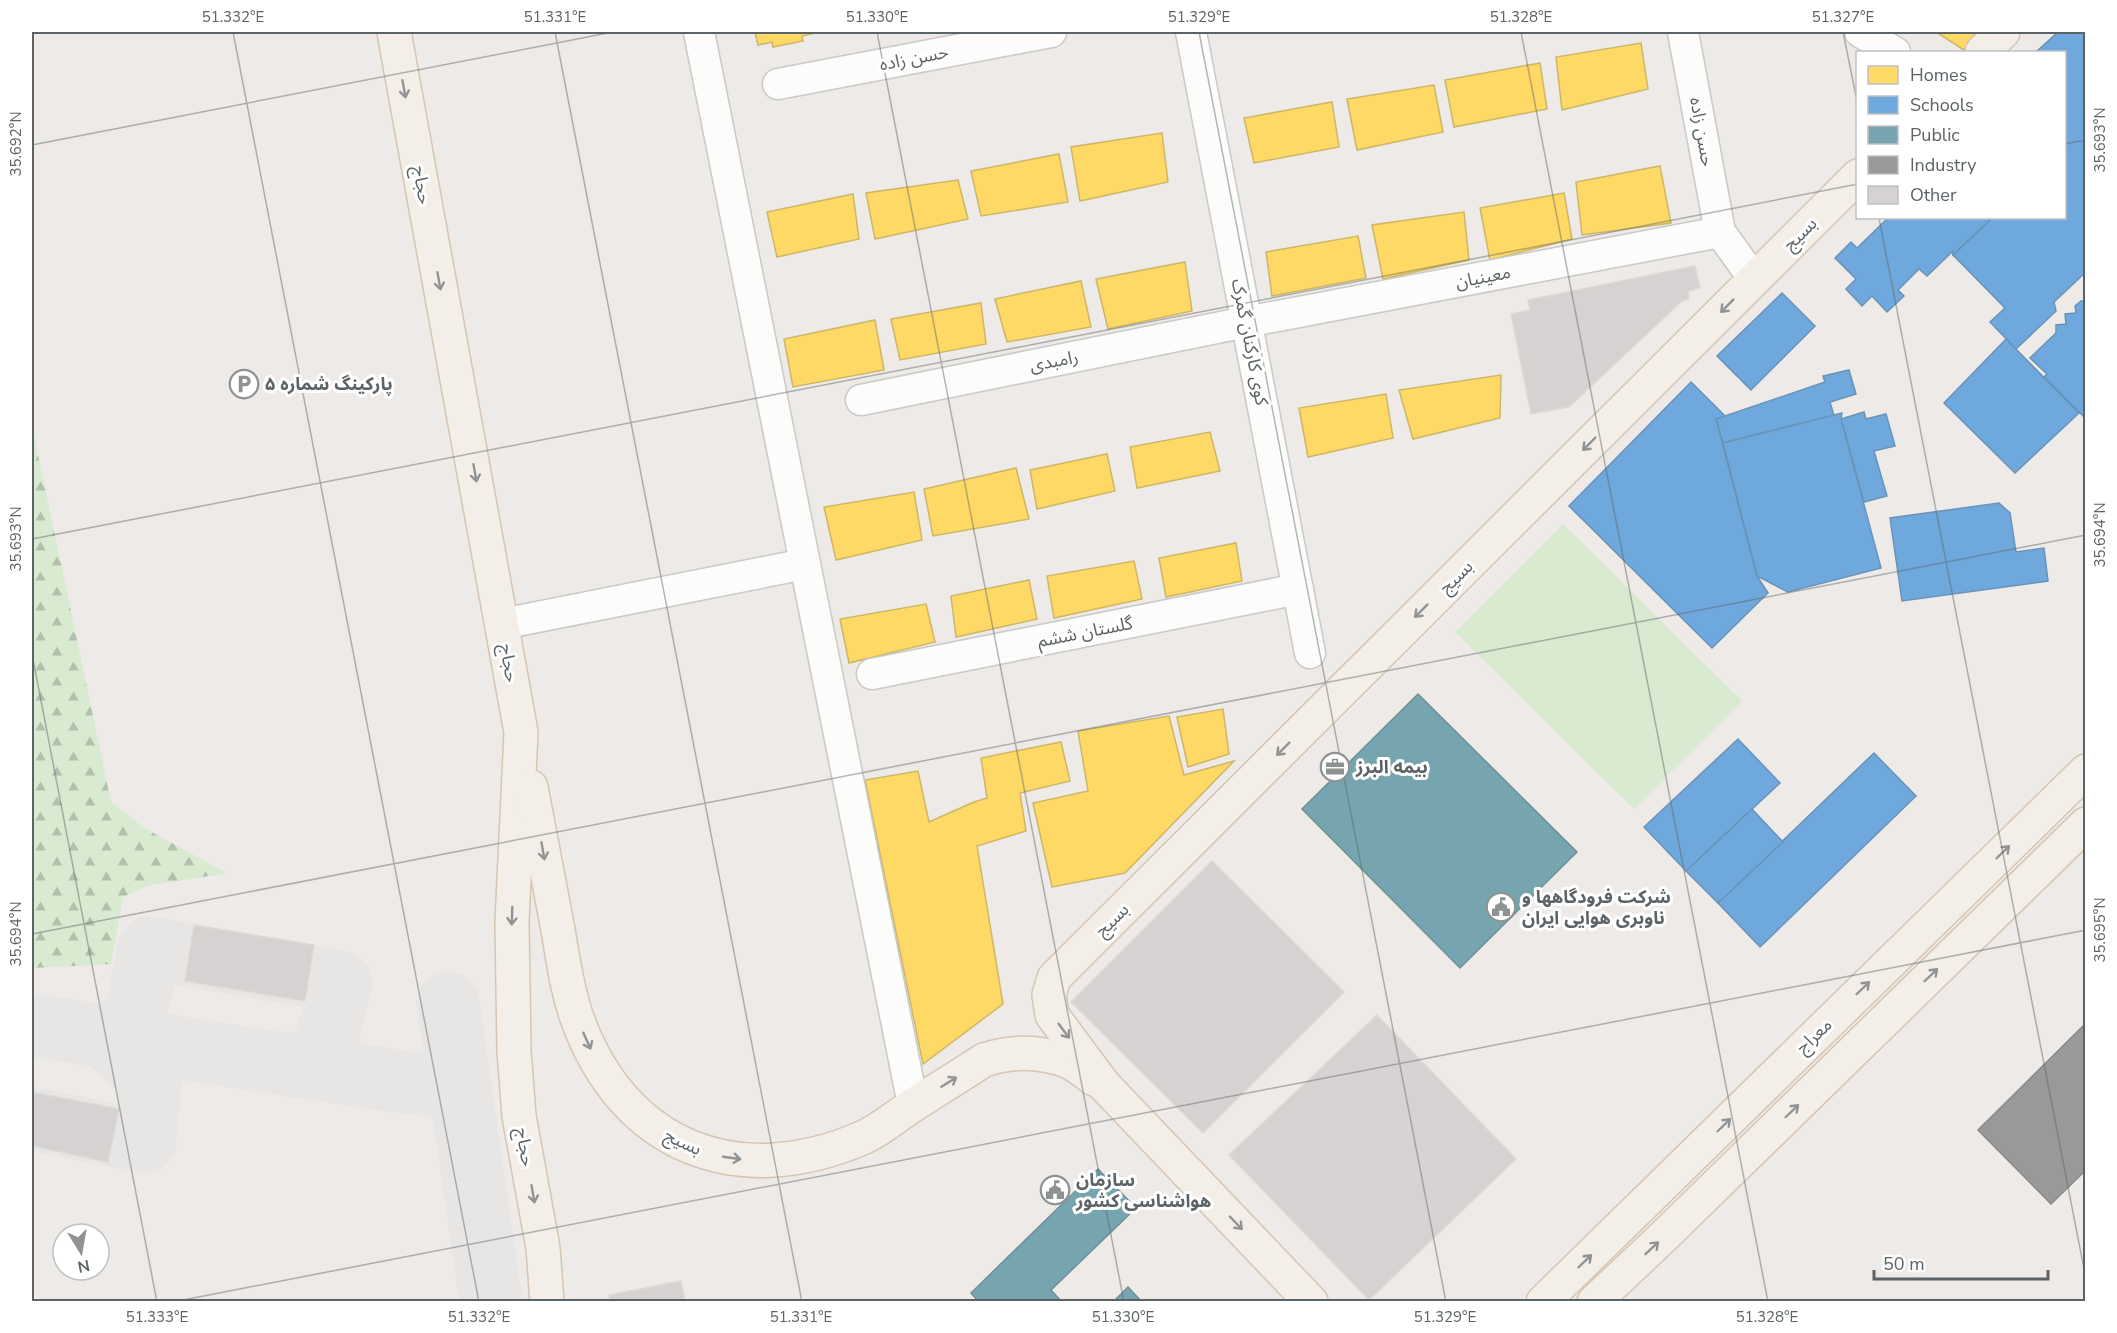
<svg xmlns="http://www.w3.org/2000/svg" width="2117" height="1333" viewBox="0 0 2117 1333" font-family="'Nunito Sans','Noto Sans Arabic',sans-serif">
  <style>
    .forest { fill: url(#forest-firs) }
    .pitch { fill: #d8ead0 }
    .homes { fill: #ffd966; stroke: #ceb666; stroke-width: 1.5 }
    .schools { fill: #6fa8dc; stroke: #6993b9; stroke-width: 1.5 }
    .public { fill: #76a5af; stroke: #6e9199; stroke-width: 1.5 }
    .industry { fill: #999; stroke: #87898a; stroke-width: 1.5 }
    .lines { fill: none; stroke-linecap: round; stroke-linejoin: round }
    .taxiway { stroke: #e8e6e5; stroke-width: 63 }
    .building { fill: #d5d2d1; stroke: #dddad6; stroke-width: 1.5 }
    .minor-casing { stroke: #c8c9c8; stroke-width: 33 }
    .major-casing { stroke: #d7c5b3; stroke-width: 36 }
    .minor { stroke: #fcfcfb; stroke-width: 30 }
    .major { stroke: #f3eee8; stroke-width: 33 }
    .oneway { stroke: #919494 }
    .ticks { fill: none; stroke: #5c6366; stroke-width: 1.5; stroke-opacity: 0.45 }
    .labels { text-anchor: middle; stroke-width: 6; stroke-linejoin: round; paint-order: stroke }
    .street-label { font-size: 18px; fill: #5c6366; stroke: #fff }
    .poi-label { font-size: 18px; font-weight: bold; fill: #5c6366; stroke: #fff; text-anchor: start }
    .neatline { fill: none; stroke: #5c6366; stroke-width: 2 }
    .ticks-label { font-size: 15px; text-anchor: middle; fill: #5c6366 }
  </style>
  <defs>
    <pattern id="forest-firs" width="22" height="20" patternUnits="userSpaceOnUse" patternTransform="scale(1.5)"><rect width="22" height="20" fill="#d8ead0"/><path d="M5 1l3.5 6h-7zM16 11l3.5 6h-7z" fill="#b2c1ad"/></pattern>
  </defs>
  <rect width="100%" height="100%" fill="#edeae7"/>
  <path class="forest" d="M32,426L111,802L144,828L227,873L147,886L123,897L111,964L32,968Z"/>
  <path class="pitch" d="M1563,524L1742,701L1634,809L1455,632Z"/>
  <g class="homes">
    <path d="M755,32H816V33L802,36L803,41L773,47L772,42L758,45Z"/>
    <path d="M1936,32H1977L1964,50Z"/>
    <path d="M1641,43L1648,89L1562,110L1556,57Z"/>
    <path d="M1540,63L1547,109L1454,127L1445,80Z"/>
    <path d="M1434,85L1443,132L1357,150L1347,99Z"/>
    <path d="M1332,102L1339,147L1254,163L1244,118Z"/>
    <path d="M1162,133L1168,182L1080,201L1071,147Z"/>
    <path d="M1059,154L1068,202L981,216L971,171Z"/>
    <path d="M1660,166L1671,223L1582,235L1576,182Z"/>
    <path d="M958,180L968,219L875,239L866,193Z"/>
    <path d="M1564,193L1572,239L1490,260L1480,208Z"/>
    <path d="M853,194L859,239L777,257L767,212Z"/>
    <path d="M1464,212L1469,260L1383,279L1372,225Z"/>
    <path d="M1358,236L1366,278L1272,296L1266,252Z"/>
    <path d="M1185,262L1192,311L1108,329L1096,279Z"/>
    <path d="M1081,281L1091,327L1007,342L995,299Z"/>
    <path d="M981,303L986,344L900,360L891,319Z"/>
    <path d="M875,320L884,370L793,387L784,339Z"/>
    <path d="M1501,375L1500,418L1413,439L1399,390Z"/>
    <path d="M1386,394L1393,438L1308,457L1299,408Z"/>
    <path d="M1210,432L1220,471L1137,488L1130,447Z"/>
    <path d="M1107,454L1115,491L1037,509L1030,470Z"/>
    <path d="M1016,468L1029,519L933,536L924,489Z"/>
    <path d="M914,492L922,540L836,560L824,507Z"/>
    <path d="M1236,543L1242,581L1166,597L1159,558Z"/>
    <path d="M1134,561L1142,599L1054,618L1047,576Z"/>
    <path d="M1029,580L1037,619L956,637L951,596Z"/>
    <path d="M926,604L935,642L849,663L840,619Z"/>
    <path d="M1223,709L1229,754L1188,767L1177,717Z"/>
    <path d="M1169,716L1184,775L1234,761L1125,873L1052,887L1033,803L1088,791L1078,731Z"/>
    <path d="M1061,742L1070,781L1020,793L1026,831L977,846L1003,1004L923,1064L865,780L918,771L929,822L974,802L987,798L981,758Z"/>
  </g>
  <g class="schools">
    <path d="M2058,32H2086V272L2054,302L2056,311L2016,349L1990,322L2005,308L1953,255L1991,219L1989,218H2064V52H2036Z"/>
    <path d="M1888,218H1989L1991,219L1953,255V251L1927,276L1919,269L1898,290L1904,296L1887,312L1872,296L1862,306L1846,289L1856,279L1835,258L1851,242L1857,248Z"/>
    <path d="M1782,293L1815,326L1751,390L1717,356Z"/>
    <path d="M2081,301H2086V419L2044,377L2047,374L2030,358L2056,333V325L2066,324L2065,314L2076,313L2075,306Z"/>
    <path d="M2006,339L2079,413L2015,473L1944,403Z"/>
    <path d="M1849,370L1856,394L1830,402L1834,416L1723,443L1716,419L1825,382L1823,376Z"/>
    <path d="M1691,382L1725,416L1716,419L1757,576L1768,593L1712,648L1569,506Z"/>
    <path d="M1864,412L1866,419L1886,414L1895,446L1874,451L1887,496L1864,502L1841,419Z"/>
    <path d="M1842,413L1841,419L1881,568L1788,592L1757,576L1723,443Z"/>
    <path d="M1999,503L2010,513L2016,552L2044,548L2048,581L1902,601L1890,518Z"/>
    <path d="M1738,739L1780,783L1686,871L1644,827Z"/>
    <path d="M1874,753L1916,796L1760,947L1718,903Z"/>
    <path d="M1752,809L1783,842L1718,903L1686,871Z"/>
  </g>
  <g class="public">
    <path d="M1418,694L1577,852L1460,968L1302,809Z"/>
    <path d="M1098,1169L1136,1208L1051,1290L1062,1302H979L971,1293Z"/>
    <path d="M1128,1287L1142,1302H1113Z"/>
  </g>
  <path class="industry" d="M2086,1023V1170L2051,1204L1978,1130Z"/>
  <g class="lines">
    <g class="taxiway">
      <path d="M448,1003L491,1302"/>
      <path d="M32,1025L395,1081L460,1087"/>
      <path d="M32,1119L145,1141L150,1079L105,1036L135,1019L149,948L341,982L323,1053L295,1066"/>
    </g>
  </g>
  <g class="building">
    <path d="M1695,266L1700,288L1688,291L1689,299L1682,301L1569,407L1531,414L1511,314L1530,310L1528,300Z"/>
    <path d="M1212,861L1344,992L1203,1133L1071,1002Z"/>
    <path d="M194,925L314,945L305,1001L185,981Z"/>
    <path d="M1377,1015L1516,1159L1369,1300L1229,1155Z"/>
    <path d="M32,1092L119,1109L108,1162L32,1146Z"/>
    <path d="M681,1281L685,1302H610L609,1295Z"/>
  </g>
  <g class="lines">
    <g class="minor-casing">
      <g id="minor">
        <path d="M699,32L913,1105"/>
        <path d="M1191,32L1310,653"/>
        <path d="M1683,32L1720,232L1754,279"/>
        <path d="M1860,32L1895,52"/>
        <path d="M778,84L1051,32"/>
        <path d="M861,400L1246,322L1720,232"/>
        <path d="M502,624L805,564"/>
        <path d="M872,674L1298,589"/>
      </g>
    </g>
    <g class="major-casing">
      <g id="major">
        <path d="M394,32L521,732L512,922L514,1051L519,1116L543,1248L547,1302"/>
        <path d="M1982,52L2003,32"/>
        <path d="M531,787C540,834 549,882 558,930C563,959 567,990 577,1018C623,1147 737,1192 862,1138C881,1130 897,1115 915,1104C938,1089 961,1075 984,1060C1011,1051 1039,1051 1067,1061C1076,1065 1086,1073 1094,1079"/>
        <path d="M1311,1302L1104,1085L1052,1015L1049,995L1054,978L1858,176"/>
        <path d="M1543,1302L2086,771"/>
        <path d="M1594,1302L1661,1239L2086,824"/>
      </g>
    </g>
    <use href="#minor" class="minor"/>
    <use href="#major" class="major"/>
  </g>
  <defs><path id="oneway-shaft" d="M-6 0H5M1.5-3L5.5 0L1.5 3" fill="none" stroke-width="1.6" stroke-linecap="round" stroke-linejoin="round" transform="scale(1.5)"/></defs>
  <g class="oneway">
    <use href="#oneway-shaft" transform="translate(404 89) rotate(80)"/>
    <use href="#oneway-shaft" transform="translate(439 281) rotate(80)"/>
    <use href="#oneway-shaft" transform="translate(1727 306) rotate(135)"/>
    <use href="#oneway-shaft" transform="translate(1589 444) rotate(135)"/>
    <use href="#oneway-shaft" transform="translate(475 473) rotate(80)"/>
    <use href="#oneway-shaft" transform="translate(1421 611) rotate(135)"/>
    <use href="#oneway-shaft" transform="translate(1283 749) rotate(135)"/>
    <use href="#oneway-shaft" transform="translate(543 851) rotate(80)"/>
    <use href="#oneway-shaft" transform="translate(2003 852) rotate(-44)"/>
    <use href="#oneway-shaft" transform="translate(512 916) rotate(92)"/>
    <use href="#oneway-shaft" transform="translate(1931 975) rotate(-44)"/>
    <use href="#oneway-shaft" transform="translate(1863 988) rotate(-44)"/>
    <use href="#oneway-shaft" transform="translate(1064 1031) rotate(53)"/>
    <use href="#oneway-shaft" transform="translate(587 1041) rotate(66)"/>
    <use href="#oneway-shaft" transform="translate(949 1082) rotate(-32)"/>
    <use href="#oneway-shaft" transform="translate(1792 1111) rotate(-44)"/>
    <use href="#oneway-shaft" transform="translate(1724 1125) rotate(-44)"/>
    <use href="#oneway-shaft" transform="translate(732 1158) rotate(8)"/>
    <use href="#oneway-shaft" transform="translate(533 1194) rotate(80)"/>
    <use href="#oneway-shaft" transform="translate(1236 1223) rotate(46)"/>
    <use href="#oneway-shaft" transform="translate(1652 1248) rotate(-43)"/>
    <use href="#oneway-shaft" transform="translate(1585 1261) rotate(-44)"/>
  </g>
  <path class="ticks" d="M233,32L479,1302M555,32L802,1302M877,32L1124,1302M1199,32L1446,1302M1521,32L1768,1302M1843,32L1858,106M2064,144L2086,140M32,145L613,32M1879,218L2086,1279M32,539L1858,184M32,654L157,1302M32,934L2086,535M173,1302L2086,930"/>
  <defs>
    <g id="parking-ring" transform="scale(1.5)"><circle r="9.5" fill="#fff" stroke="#8f9293" stroke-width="1.5"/><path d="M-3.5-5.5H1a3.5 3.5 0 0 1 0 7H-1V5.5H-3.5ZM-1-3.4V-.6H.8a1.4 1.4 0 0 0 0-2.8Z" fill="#8f9293"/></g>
    <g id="office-ring" transform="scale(1.5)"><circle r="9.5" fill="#fff" stroke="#8f9293" stroke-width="1.5"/><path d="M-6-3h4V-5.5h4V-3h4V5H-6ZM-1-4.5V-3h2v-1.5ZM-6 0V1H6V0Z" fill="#8f9293"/></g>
    <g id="civic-ring" transform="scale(1.5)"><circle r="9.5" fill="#fff" stroke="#8f9293" stroke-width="1.5"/><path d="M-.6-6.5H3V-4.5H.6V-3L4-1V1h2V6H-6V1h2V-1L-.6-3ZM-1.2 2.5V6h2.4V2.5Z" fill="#8f9293"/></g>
  </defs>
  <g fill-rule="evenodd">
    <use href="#parking-ring" x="244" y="384"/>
    <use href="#office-ring" x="1335" y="767"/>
    <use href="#civic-ring" x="1501" y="907"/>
    <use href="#civic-ring" x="1055" y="1190"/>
  </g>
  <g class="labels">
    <g class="street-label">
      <text transform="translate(914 58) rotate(-11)" y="6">حسن زاده</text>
      <text transform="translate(1702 132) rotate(80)" y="6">حسن زاده</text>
      <text transform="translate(422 185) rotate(80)" y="6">حجاج</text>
      <text transform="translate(1800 234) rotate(-45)" y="6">بسیج</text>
      <text transform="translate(1483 277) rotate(-11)" y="6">معینیان</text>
      <text transform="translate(1250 342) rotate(79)" y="6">کوی کارکنان گمرک</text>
      <text transform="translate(1054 361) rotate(-11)" y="6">رامبدی</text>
      <text transform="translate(1456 577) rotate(-45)" y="6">بسیج</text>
      <text transform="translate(1085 632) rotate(-11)" y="6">گلستان ششم</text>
      <text transform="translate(509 663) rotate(80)" y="6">حجاج</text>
      <text transform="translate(1112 920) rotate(-45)" y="6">بسیج</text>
      <text transform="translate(1814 1036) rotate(-44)" y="6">معراج</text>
      <text transform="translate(683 1142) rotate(25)" y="6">بسیج</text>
      <text transform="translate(525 1147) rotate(80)" y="6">حجاج</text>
    </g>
    <g class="poi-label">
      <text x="265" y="390">پارکینگ شماره ۵</text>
      <text x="1356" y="773">بیمه البرز</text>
      <text x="1522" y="903">شرکت فرودگاهها و<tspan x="1522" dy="21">ناوبری هوایی ایران</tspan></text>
      <text x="1076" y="1186">سازمان<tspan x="1076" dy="21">هواشناسی کشور</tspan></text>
    </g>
  </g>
  <rect width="2117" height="1333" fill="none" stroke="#ffffff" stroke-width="66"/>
  <rect x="1856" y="51" width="210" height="168" fill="#ffffff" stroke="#bec1c2" stroke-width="1.5"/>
  <rect x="1868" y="66" width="30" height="18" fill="#ffd966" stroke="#bec1c2" stroke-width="1.5"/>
  <text x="1910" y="81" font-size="18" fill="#5c6366">Homes</text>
  <rect x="1868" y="96" width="30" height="18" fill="#6fa8dc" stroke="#bec1c2" stroke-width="1.5"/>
  <text x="1910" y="111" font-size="18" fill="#5c6366">Schools</text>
  <rect x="1868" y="126" width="30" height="18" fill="#76a5af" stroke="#bec1c2" stroke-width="1.5"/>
  <text x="1910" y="141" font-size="18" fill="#5c6366">Public</text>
  <rect x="1868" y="156" width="30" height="18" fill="#999999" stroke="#bec1c2" stroke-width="1.5"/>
  <text x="1910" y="171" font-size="18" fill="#5c6366">Industry</text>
  <rect x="1868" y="186" width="30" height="18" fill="#d5d2d1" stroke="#bec1c2" stroke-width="1.5"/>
  <text x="1910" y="201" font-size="18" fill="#5c6366">Other</text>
  <g transform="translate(81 1252) rotate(169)"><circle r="28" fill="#ffffff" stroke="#bec1c2" stroke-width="1.5"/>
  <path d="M0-4.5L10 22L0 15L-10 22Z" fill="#8f9293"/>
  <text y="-9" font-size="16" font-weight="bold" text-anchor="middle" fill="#5c6366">N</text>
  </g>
  <path d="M1874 1270v9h174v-9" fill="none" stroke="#5c6366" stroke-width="3"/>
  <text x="1883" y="1270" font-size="18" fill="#5c6366" stroke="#ffffff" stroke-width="4.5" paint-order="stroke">50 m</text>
  <rect x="33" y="33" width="2051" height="1267" class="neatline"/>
  <g class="ticks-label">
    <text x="233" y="22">51.332°E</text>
    <text x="555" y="22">51.331°E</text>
    <text x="877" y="22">51.330°E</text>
    <text x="1199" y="22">51.329°E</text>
    <text x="1521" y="22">51.328°E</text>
    <text x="1843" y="22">51.327°E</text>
    <text transform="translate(2100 140) rotate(-90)" y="5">35.693°N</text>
    <text transform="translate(16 144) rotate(-90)" y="5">35.692°N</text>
    <text transform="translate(2100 535) rotate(-90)" y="5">35.694°N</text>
    <text transform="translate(16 539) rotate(-90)" y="5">35.693°N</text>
    <text transform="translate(2100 930) rotate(-90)" y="5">35.695°N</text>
    <text transform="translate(16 934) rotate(-90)" y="5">35.694°N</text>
    <text x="157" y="1322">51.333°E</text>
    <text x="479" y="1322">51.332°E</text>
    <text x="801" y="1322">51.331°E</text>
    <text x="1123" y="1322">51.330°E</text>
    <text x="1445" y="1322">51.329°E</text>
    <text x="1767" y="1322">51.328°E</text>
  </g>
</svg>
